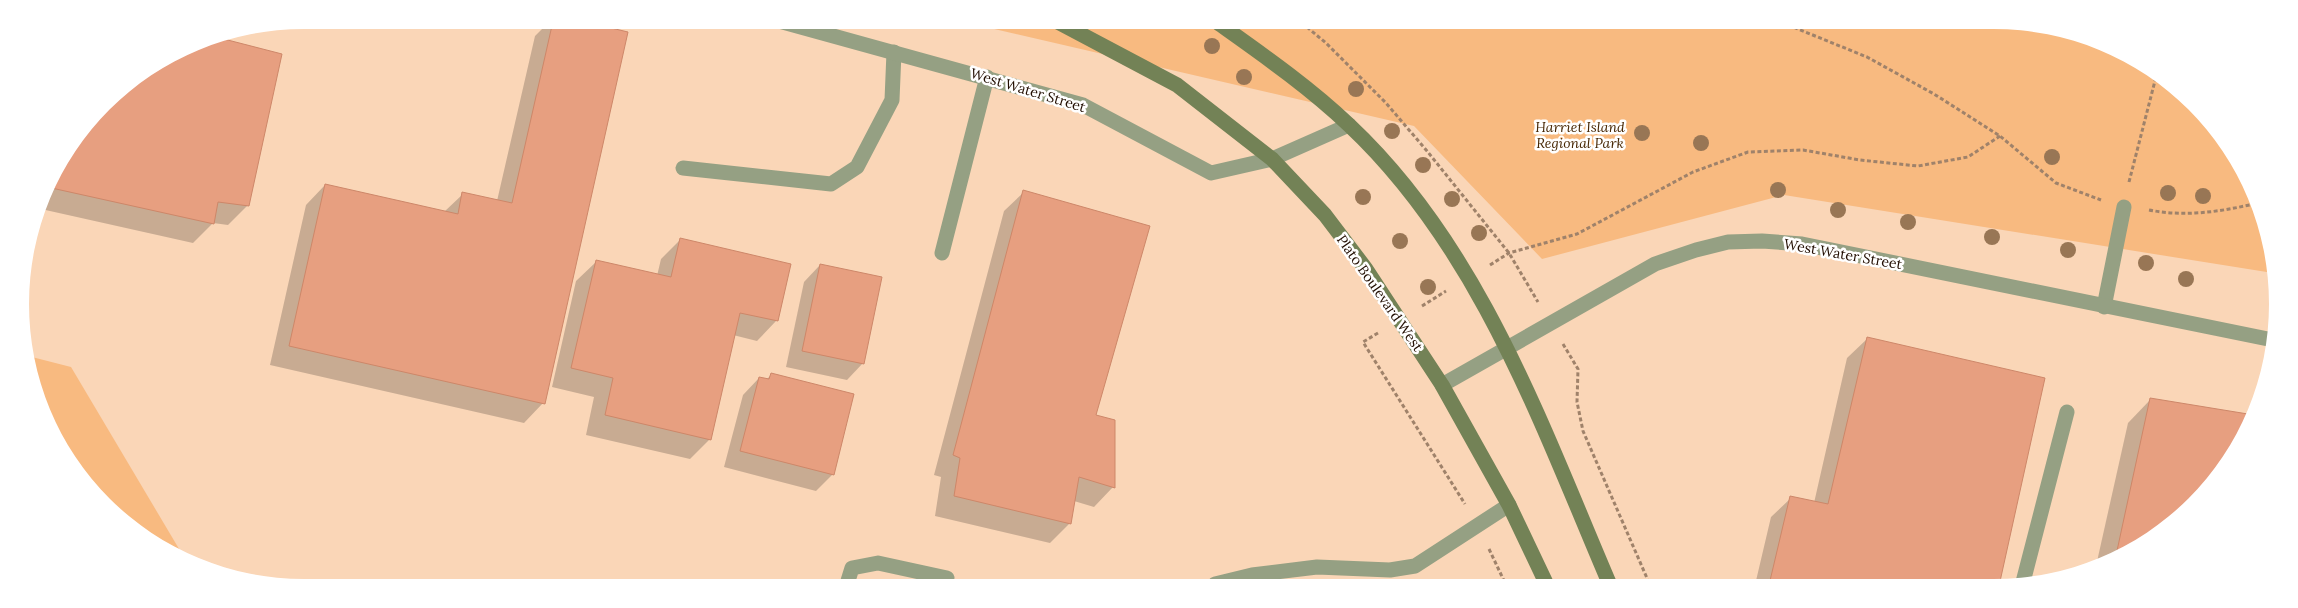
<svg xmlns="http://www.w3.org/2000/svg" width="2298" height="608" viewBox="0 0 2298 608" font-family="Lora,serif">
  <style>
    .green { fill: #f8ba80 }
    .shadow { fill: #0003 }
    .building { fill: #e79f80; stroke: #cd8769 }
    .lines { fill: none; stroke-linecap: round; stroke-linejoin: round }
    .path { stroke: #9f826a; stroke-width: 3; stroke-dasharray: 4 2.5; stroke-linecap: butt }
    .lane { stroke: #95a083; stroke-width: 15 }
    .street { stroke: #95a083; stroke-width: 15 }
    .secondary { stroke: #738256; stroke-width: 15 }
    .tree { fill: #987655 }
    .labels { text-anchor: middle; stroke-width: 5; stroke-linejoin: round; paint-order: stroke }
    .street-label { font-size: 14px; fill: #210d00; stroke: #fff }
    .park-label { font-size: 14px; font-style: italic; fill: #472704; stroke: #fff }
  </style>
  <rect width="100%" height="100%" fill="#fad6b7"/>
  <g class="green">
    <path d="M964,22L2049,25L2152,68L2230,146L2272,248L2273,273L1784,195L1542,259L1414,126Z"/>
    <path d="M28,356L71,367L185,559L162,550L79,477L30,378Z"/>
  </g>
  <g class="shadow">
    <path d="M550,21H576L627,32L543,403L524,423L270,365L306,205L325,185L444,212L463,194L497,201L535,36Z"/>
    <path d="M213,38L248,205L228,225L213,223L193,243L41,209L49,178L117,91L196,42Z"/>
    <path d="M1024,192L1113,487L1094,507L1074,501L1070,523L1050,543L935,516L941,477L934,475L1004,211Z"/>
    <path d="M680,240L789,265L776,321L757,341L733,335L710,439L690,459L586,435L594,397L552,387L576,281L596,262L657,276L661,259Z"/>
    <path d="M820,265L863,363L847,380L786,367L804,282Z"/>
    <path d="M1867,339L1998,586L1755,585L1771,517L1791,498L1814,503L1847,358Z"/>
    <path d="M772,374L833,474L816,491L724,467L743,395L759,378L766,380Z"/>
    <path d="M2151,399L2195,505L2119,559L2096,566L2128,423Z"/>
  </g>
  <g class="building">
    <path d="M553,21H582L628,32L545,404L289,346L325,184L458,214L462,192L512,203Z"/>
    <path d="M216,37L282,54L249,206L218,202L214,224L47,187L49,178L117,91L196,42Z"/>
    <path d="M1023,190L1150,226L1096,415L1115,420V488L1079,477L1071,524L954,496L960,458L953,455Z"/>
    <path d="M680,238L791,264L778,321L740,313L711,440L605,415L613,378L571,368L596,260L671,277Z"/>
    <path d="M820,264L882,277L864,364L802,351Z"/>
    <path d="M1867,337L2045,378L1999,586L1769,585L1790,496L1828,504Z"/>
    <path d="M771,373L854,394L834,475L740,451L759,377L769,379Z"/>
    <path d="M2150,398L2254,415L2249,430L2195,505L2115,560Z"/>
  </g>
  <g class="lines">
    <g class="path">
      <path d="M1302,23L1326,43L1386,103L1427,151L1509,253L1538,302"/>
      <path d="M1788,25L1867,57L1934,94L2000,136L2056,183L2101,200"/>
      <path d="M2129,182L2157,73"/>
      <path d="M2149,210C2185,217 2218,212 2254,204"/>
      <path d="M1490,265L1509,253L1577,234L1693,172L1748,152L1803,150L1860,160L1918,166L1968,157L2000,136"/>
      <path d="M1422,306L1446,291"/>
      <path d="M1378,333L1363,342L1465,504"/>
      <path d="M1563,344L1578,369L1577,402L1583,431L1650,585"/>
      <path d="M1489,549L1506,585"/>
    </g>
    <g class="lane">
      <path d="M683,168L831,184L857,167L892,100L894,52"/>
      <path d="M942,253L987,77"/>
      <path d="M2104,307L2124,207"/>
      <path d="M847,584L852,568L878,563L947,578"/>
      <path d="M1215,584L1252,575L1317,567L1390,570L1415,566L1509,505"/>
      <path d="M2022,586L2067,412"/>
    </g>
    <g class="street">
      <path d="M779,21L1083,105L1211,173L1272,159L1349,125"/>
      <path d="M1442,385L1655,264L1696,250L1728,242L1762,241L1802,244L2273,340"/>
    </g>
    <g class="secondary">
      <path d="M1058,22L1177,85L1272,159L1325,215L1366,269L1442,385L1509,505L1547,585"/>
      <path d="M1218,23C1263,55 1309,87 1349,125C1480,248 1541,424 1610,585"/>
    </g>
  </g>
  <g class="tree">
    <circle cx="1212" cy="46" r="8"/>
    <circle cx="1244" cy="77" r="8"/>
    <circle cx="1356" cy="89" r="8"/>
    <circle cx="1392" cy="131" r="8"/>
    <circle cx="1642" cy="133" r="8"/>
    <circle cx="1701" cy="143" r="8"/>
    <circle cx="2052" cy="157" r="8"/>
    <circle cx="1423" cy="165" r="8"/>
    <circle cx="1778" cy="190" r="8"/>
    <circle cx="2168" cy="193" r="8"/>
    <circle cx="2203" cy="196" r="8"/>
    <circle cx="1363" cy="197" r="8"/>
    <circle cx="1452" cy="199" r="8"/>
    <circle cx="1838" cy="210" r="8"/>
    <circle cx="1908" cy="222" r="8"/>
    <circle cx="1479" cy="233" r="8"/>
    <circle cx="1992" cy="237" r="8"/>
    <circle cx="1400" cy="241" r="8"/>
    <circle cx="2068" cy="250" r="8"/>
    <circle cx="2146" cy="263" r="8"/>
    <circle cx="2186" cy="279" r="8"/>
    <circle cx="1428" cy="287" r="8"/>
  </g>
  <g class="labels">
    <g class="street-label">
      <text transform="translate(1028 90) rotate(17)" y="5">West Water Street</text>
      <text transform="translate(1843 254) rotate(10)" y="5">West Water Street</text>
      <text transform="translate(1380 293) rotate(55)" y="5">Plato Boulevard West</text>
    </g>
    <g class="park-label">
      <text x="1580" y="132">Harriet Island<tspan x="1580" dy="16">Regional Park</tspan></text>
    </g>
  </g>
  <path d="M0 0H2298V608H0ZM304 29H1994A275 275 0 0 1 2269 304V304A275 275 0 0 1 1994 579H304A275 275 0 0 1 29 304V304A275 275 0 0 1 304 29Z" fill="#fff" fill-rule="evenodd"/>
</svg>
